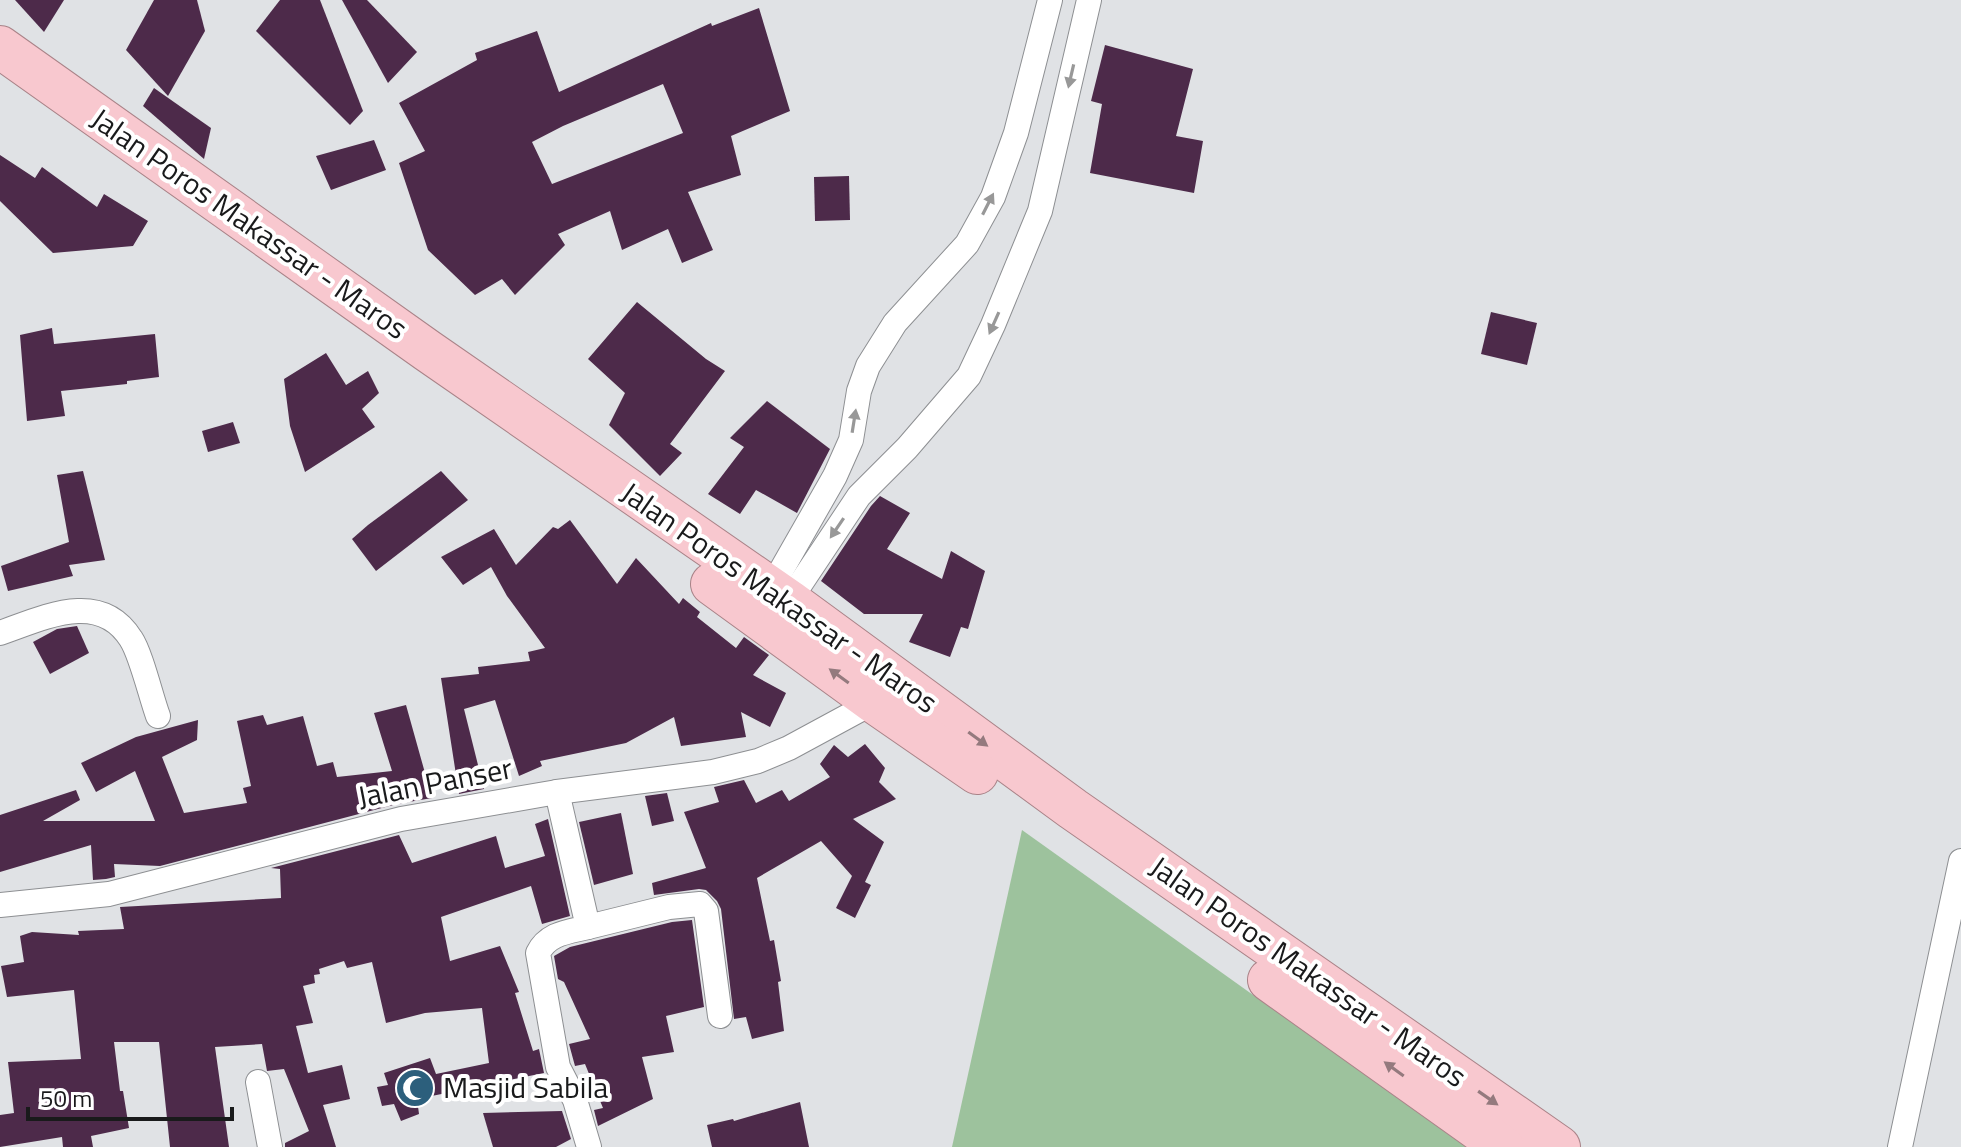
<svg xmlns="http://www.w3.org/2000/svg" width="1961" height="1147" viewBox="0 0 1961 1147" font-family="'Titillium Web',sans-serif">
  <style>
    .green { fill: #9dc29d }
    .building { fill: #4d2a4a; fill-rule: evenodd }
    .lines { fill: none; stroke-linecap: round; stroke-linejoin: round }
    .minor-casing { stroke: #8d8f92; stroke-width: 26 }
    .trunk-casing { stroke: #a98388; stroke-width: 44 }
    .minor { stroke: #fff; stroke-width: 24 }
    .trunk { stroke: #f8c8cf; stroke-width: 42 }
    .oneway { fill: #989898 }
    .oneway2 { fill: #947a7e }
    .labels { text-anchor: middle; stroke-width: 8; stroke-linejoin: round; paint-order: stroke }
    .street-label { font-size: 30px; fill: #191a1b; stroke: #fff }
    .poi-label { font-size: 30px; fill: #191a1b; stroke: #fff; text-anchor: start }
  </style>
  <rect width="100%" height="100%" fill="#e0e2e5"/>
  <path class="green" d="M1022,830L1466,1147H952Z"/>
  <g class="building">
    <path d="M15,0H64L44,32Z"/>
    <path d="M154,0H197L205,31L168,96L126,50Z"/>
    <path d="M280,0H320L363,111L350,125L256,31Z"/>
    <path d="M342,0H367L417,52L388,83Z"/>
    <path d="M759,8L790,111L731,136L741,175L688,192L713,250L682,263L668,229L622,250L610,211L558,234L565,245L515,295L502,279L475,295L428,250L399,163L425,151L399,103L477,60L475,53L537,31L559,92L711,23L712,26ZM663,84L683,133L552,184L532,142L563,126Z"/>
    <path d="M1105,45L1193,69L1176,136L1203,141L1194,193L1090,173L1102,104L1091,101Z"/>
    <path d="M154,88L211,128L204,159L143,106Z"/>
    <path d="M374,140L386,170L331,190L316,156Z"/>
    <path d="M0,155L35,178L42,167L97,207L104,194L148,221L133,246L53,253L0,201Z"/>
    <path d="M849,176L850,220L815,221L814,177Z"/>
    <path d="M637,302L706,359L725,371L670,444L682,453L660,476L609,425L625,393L588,359Z"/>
    <path d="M1491,312L1537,323L1527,365L1481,354Z"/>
    <path d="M52,328L54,344L155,334L159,377L127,381V384L61,391L65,416L27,421L20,335Z"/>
    <path d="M326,353L346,385L368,371L379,393L362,409L375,427L305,472L290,426L284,379Z"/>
    <path d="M767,401L830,449L797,513L756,490L740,514L708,494L744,447L730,438Z"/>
    <path d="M233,422L240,443L208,452L202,431Z"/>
    <path d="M83,471L105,560L69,565L73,576L8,591L1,566L69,542L57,475Z"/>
    <path d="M441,471L468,500L376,571L352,539L368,525Z"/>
    <path d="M880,496L910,513L887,549L942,579L951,551L985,571L968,629L961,627L950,657L909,642L923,614H864L821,581L871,506Z"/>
    <path d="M570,520L617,584L636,558L679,604L683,598L700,612L697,617L736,648L744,637L769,655L753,675L786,693L770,727L741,712L746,737L681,746L674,717L626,743L540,761L542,766L519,776L495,700L464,709L484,789L459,794L441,678L479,674L478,667L530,661L528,652L545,648L507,596L491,567L463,585L441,557L494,529L516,565L553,527L558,529Z"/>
    <path d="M77,626L89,653L50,674L33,642L57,629Z"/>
    <path d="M406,705L432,798L397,804L160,866L114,864L115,877L106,879L93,880L91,845L0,872V815L76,790L80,800L43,821H155L135,771L96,792L81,763L136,737L198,720L197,740L162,757L184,813L247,803L243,788L251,786L237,721L263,715L267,725L303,716L317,766L333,762L337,777L392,771L374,713Z"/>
    <path d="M865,744L885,768L879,782L896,799L853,819L884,842L865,882L871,885L855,918L836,908L852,876L821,841L757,878L770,941L774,940L781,981L778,982L784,1031L752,1039L746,1017L734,1019L721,909L717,901L706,890L699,889L654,895L652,883L706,868L684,812L719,802L714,787L744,780L756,803L782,790L789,801L830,777L820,764L834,745L848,757Z"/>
    <path d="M667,793L674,821L652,826L645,796Z"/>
    <path d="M621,813L633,874L594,885L579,822Z"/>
    <path d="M548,819L570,916L542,924L531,886L441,917L450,961L500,946L519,992L515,993L533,1051L539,1049L544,1073L417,1099L419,1114L401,1121L394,1104L382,1106L377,1087L388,1085L384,1073L430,1058L436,1074L489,1063L482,1008L425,1013L386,1023L372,962L347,968L344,961L319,969L320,974L314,975L315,983L303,986L313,1023L296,1026L308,1073L342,1065L350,1099L323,1105L336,1147H285V1143L309,1131L284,1069L267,1071L262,1044L215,1047L229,1147H170L159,1042H114L120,1091H123L129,1128L91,1136L93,1147H63L62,1137L0,1147V1115L14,1113L8,1062L81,1059L74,990L7,997L1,966L24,962L20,936L32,932L79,935L78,931L124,929L120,907L281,898L280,869L271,868L399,835L412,863L496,836L505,868L545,856L535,824Z"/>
    <path d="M692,920L704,1007L666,1016L674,1052L642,1057L653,1099L598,1126L594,1110L603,1108L585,1064L575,1066L569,1044L590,1039L564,982L558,979L554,956L570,947L672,922Z"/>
    <path d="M800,1102L809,1147H712L707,1125L733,1119L734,1121Z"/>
    <path d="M562,1111L571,1139L556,1147H493L483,1113Z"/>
  </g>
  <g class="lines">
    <g class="minor-casing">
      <g id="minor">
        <path d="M770,590L835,476L851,440L859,391L868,366L895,323L967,244L993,197L1016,133L1050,0"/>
        <path d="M789,601L859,496L907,448L969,376L993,325L1040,211L1089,0"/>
        <path d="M0,633C43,618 100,589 131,639C141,654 151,697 158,716"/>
        <path d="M557,792L588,927C568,932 548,933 538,953L558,1067L575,1100L589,1147"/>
        <path d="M0,905L109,894L401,819L557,792L713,772L758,761L789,748L874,702"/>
        <path d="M588,927L669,907L700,904L706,911L720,1016"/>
        <path d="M258,1082L270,1147"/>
        <path d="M1900,1147L1961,861"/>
      </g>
    </g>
    <g class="trunk-casing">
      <g id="trunk">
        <path d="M0,47L428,351L789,601L1073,809L1559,1147"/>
        <path d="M712,584L874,702L977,773"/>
        <path d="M1269,980L1503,1147"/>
      </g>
    </g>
    <use href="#minor" class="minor"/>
    <use href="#trunk" class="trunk"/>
  </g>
  <defs><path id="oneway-solid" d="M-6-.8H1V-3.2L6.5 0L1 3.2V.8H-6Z" transform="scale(2)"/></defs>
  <g class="oneway">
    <use href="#oneway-solid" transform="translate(1071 76) rotate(103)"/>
    <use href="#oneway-solid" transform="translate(988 204) rotate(-63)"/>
    <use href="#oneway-solid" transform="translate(994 323) rotate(114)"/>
    <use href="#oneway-solid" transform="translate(854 421) rotate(-81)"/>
    <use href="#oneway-solid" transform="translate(837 528) rotate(124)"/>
  </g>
  <g class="oneway2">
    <use href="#oneway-solid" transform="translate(839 676) rotate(-144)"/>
    <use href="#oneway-solid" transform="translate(978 739) rotate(36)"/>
    <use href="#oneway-solid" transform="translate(1394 1069) rotate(-144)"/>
    <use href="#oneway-solid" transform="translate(1488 1098) rotate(35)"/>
  </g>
  <defs>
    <g id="mosque-disc" transform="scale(2)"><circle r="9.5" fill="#2c5f7c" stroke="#fff"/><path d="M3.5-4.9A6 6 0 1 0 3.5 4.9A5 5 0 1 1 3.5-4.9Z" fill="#fff"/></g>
  </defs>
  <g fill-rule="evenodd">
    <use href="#mosque-disc" x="415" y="1088"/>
  </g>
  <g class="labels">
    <g class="street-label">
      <text transform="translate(249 224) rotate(35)" y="10">Jalan Poros Makassar - Maros</text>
      <text transform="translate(779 598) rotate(35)" y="10">Jalan Poros Makassar - Maros</text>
      <text transform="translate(435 783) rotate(-11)" y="10">Jalan Panser</text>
      <text transform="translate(1308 972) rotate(35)" y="10">Jalan Poros Makassar - Maros</text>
    </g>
    <g class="poi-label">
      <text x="443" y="1098">Masjid Sabila</text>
    </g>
  </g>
  <path d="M28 1107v12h204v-12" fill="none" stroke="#191a1b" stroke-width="4"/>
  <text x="40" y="1107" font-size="24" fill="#191a1b" stroke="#ffffff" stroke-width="6" paint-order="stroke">50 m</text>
</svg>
